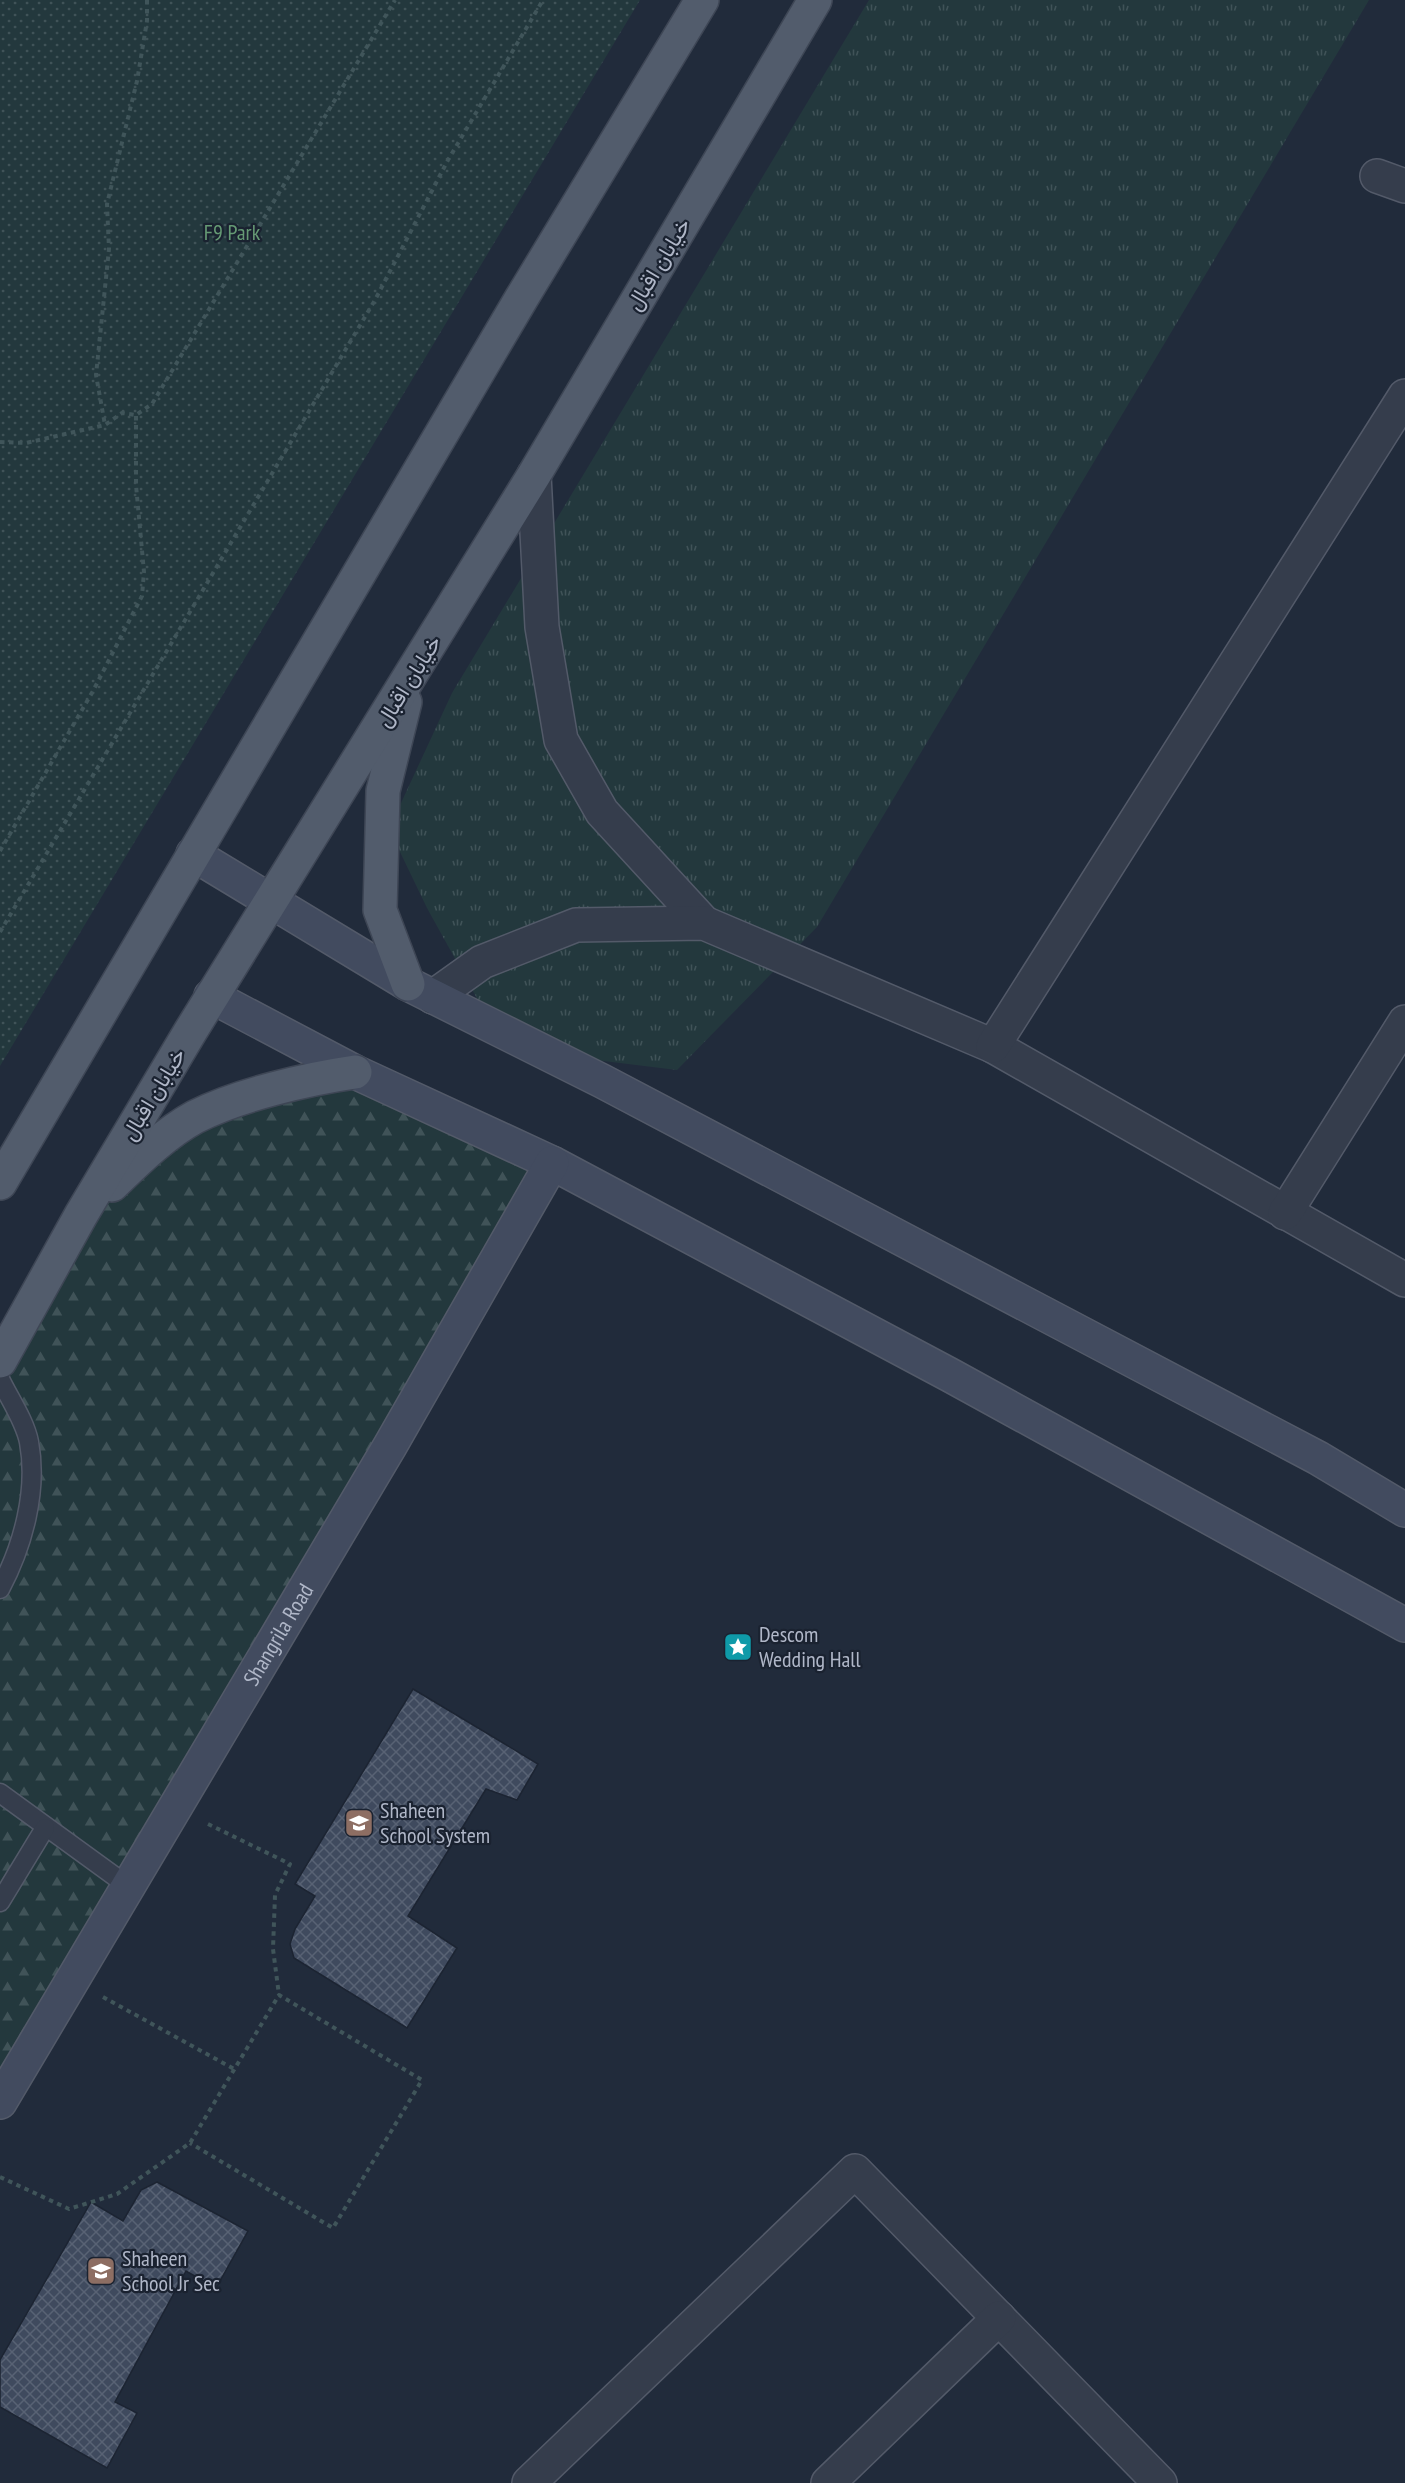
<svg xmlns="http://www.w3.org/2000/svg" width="1405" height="2483" viewBox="0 0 1405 2483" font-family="'PT Sans Narrow',Vazirmatn,sans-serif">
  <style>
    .grass { fill: url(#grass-tufts) }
    .forest { fill: url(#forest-firs) }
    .park { fill: url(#park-dots) }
    .building { fill: url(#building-cross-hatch); stroke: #1c2432; stroke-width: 1.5 }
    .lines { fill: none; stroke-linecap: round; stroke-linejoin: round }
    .lane-casing { stroke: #535a69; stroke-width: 21 }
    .street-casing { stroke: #535a69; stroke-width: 36 }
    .secondary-casing { stroke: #535a69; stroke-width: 36 }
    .primary-casing { stroke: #3e4655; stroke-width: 36 }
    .path { stroke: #40555a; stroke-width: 4; stroke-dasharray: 4.5 4.5; stroke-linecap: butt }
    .lane { stroke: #353d4c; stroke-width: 18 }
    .street { stroke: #353d4c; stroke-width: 33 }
    .secondary { stroke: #424b5f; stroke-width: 33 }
    .primary { stroke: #525c6c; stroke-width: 33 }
    .labels { text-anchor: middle; stroke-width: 4.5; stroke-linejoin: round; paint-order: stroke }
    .park-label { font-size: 22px; fill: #659a74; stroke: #1a2230 }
    .street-label { font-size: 22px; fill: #b0b7c8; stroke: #1a2230 }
    .poi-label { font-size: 22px; fill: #b0b7c8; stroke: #1a2230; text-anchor: start }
  </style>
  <defs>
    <pattern id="grass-tufts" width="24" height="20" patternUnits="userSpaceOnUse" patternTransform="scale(1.5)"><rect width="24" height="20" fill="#23383d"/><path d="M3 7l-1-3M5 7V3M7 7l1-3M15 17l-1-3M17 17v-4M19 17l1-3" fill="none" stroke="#405358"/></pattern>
    <pattern id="forest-firs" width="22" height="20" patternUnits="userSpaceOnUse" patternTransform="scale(1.5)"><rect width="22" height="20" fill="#23383d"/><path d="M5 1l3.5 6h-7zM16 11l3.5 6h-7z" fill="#405358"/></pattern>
    <pattern id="park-dots" width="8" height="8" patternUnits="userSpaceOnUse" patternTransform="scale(1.5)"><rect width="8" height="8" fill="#23383d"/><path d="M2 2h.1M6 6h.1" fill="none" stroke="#405358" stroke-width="1.8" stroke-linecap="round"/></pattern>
    <pattern id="building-cross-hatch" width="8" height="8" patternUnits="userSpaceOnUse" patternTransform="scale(1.5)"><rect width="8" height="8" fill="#3f4a5e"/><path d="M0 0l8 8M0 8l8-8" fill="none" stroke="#586274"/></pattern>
  </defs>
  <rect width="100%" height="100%" fill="#212b3b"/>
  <path class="grass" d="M869,0H1369L817,927L677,1070L505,1049L427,908L389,829L452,693Z"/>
  <path class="forest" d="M330,1075L552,1163L0,2096V1361L81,1215L194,1118Z"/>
  <path class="park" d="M0,0H640L0,1066Z"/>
  <g class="building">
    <path d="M413,1689L538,1764L517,1800L486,1789L408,1916L457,1948L407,2028L294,1958L290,1944L295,1929L315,1896L295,1884Z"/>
    <path d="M157,2182L248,2231L216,2288L186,2271L115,2402L137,2413L107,2468L0,2407V2360L91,2202L123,2221L141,2190Z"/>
  </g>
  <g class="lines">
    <g class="lane-casing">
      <g id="lane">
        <path d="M0,1379C9,1398 25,1421 29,1442C38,1491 23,1546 0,1589"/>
        <path d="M0,1793L128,1886"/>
        <path d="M0,1902L45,1828"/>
      </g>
    </g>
    <g class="street-casing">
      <g id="street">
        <path d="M1377,176L1405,186"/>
        <path d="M534,475L542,627L561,740L602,812L704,923"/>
        <path d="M433,997L482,962L576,925L704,923L993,1046L1405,1280"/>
        <path d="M993,1046L1405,396"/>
        <path d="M1285,1213L1405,1022"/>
        <path d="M529,2483L855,2171L1160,2483"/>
        <path d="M828,2483L999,2318"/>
      </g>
    </g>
    <g class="secondary-casing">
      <g id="secondary">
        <path d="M193,854L408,984L602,1081L1318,1458L1405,1510"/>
        <path d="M211,996L355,1072L552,1163L950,1375L1405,1625"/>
        <path id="s1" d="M0,2102L390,1446L552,1163"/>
      </g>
    </g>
    <g class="primary-casing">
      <g id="primary">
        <path d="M405,702L383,791L380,910L408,984"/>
        <path d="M0,1183L521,299L702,0"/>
        <path d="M112,1185C137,1161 164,1134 195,1117C238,1095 307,1079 355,1072"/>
        <path d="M0,1361L81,1215L190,1032L534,475L815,0"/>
      </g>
    </g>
    <g class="path">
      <path d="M147,0V21L137,81L107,204L109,249L96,375L105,425L122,413L136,415L152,404L395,0"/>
      <path d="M0,442L26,443L105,425"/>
      <path d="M0,851L93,691L142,596L144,572L136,485V415"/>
      <path d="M0,932L375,300L448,160L543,0"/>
      <path d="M208,1824L290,1864L275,1895L273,1949L279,1995"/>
      <path d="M103,1997L234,2069"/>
      <path d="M0,2177L69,2209L117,2194L190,2143L279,1995L422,2080L333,2228L190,2143"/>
    </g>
    <use href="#lane" class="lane"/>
    <use href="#street" class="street"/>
    <use href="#secondary" class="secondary"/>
    <use href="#primary" class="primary"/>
  </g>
  <defs>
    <g id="sight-square" transform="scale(1.5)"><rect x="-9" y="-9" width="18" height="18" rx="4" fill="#0f9aa8" stroke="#1a2230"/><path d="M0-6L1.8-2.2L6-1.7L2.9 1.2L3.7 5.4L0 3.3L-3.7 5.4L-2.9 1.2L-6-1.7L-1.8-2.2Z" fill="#fff"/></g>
    <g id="school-square" transform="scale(1.5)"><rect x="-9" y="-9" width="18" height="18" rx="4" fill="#8d6e63" stroke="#1a2230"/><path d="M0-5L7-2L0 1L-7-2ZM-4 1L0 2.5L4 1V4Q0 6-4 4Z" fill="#fff"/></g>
  </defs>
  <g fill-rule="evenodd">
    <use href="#sight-square" x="738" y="1647"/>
    <use href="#school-square" x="359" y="1823"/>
    <use href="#school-square" x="101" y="2271"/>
  </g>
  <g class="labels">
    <g class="park-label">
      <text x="232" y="240">F9 Park</text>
    </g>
    <g class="street-label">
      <text transform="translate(658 264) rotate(-59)" y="8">خیابان اقبال</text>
      <text transform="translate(408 681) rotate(-58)" y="8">خیابان اقبال</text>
      <text transform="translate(153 1094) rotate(-59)" y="8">خیابان اقبال</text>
      <text dy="8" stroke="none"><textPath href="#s1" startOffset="544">Shangrila Road</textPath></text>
    </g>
    <g class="poi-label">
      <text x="759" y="1642">Descom<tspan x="759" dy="25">Wedding Hall</tspan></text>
      <text x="380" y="1818">Shaheen<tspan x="380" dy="25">School System</tspan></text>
      <text x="122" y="2266">Shaheen<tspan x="122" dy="25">School Jr Sec</tspan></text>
    </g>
  </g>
</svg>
